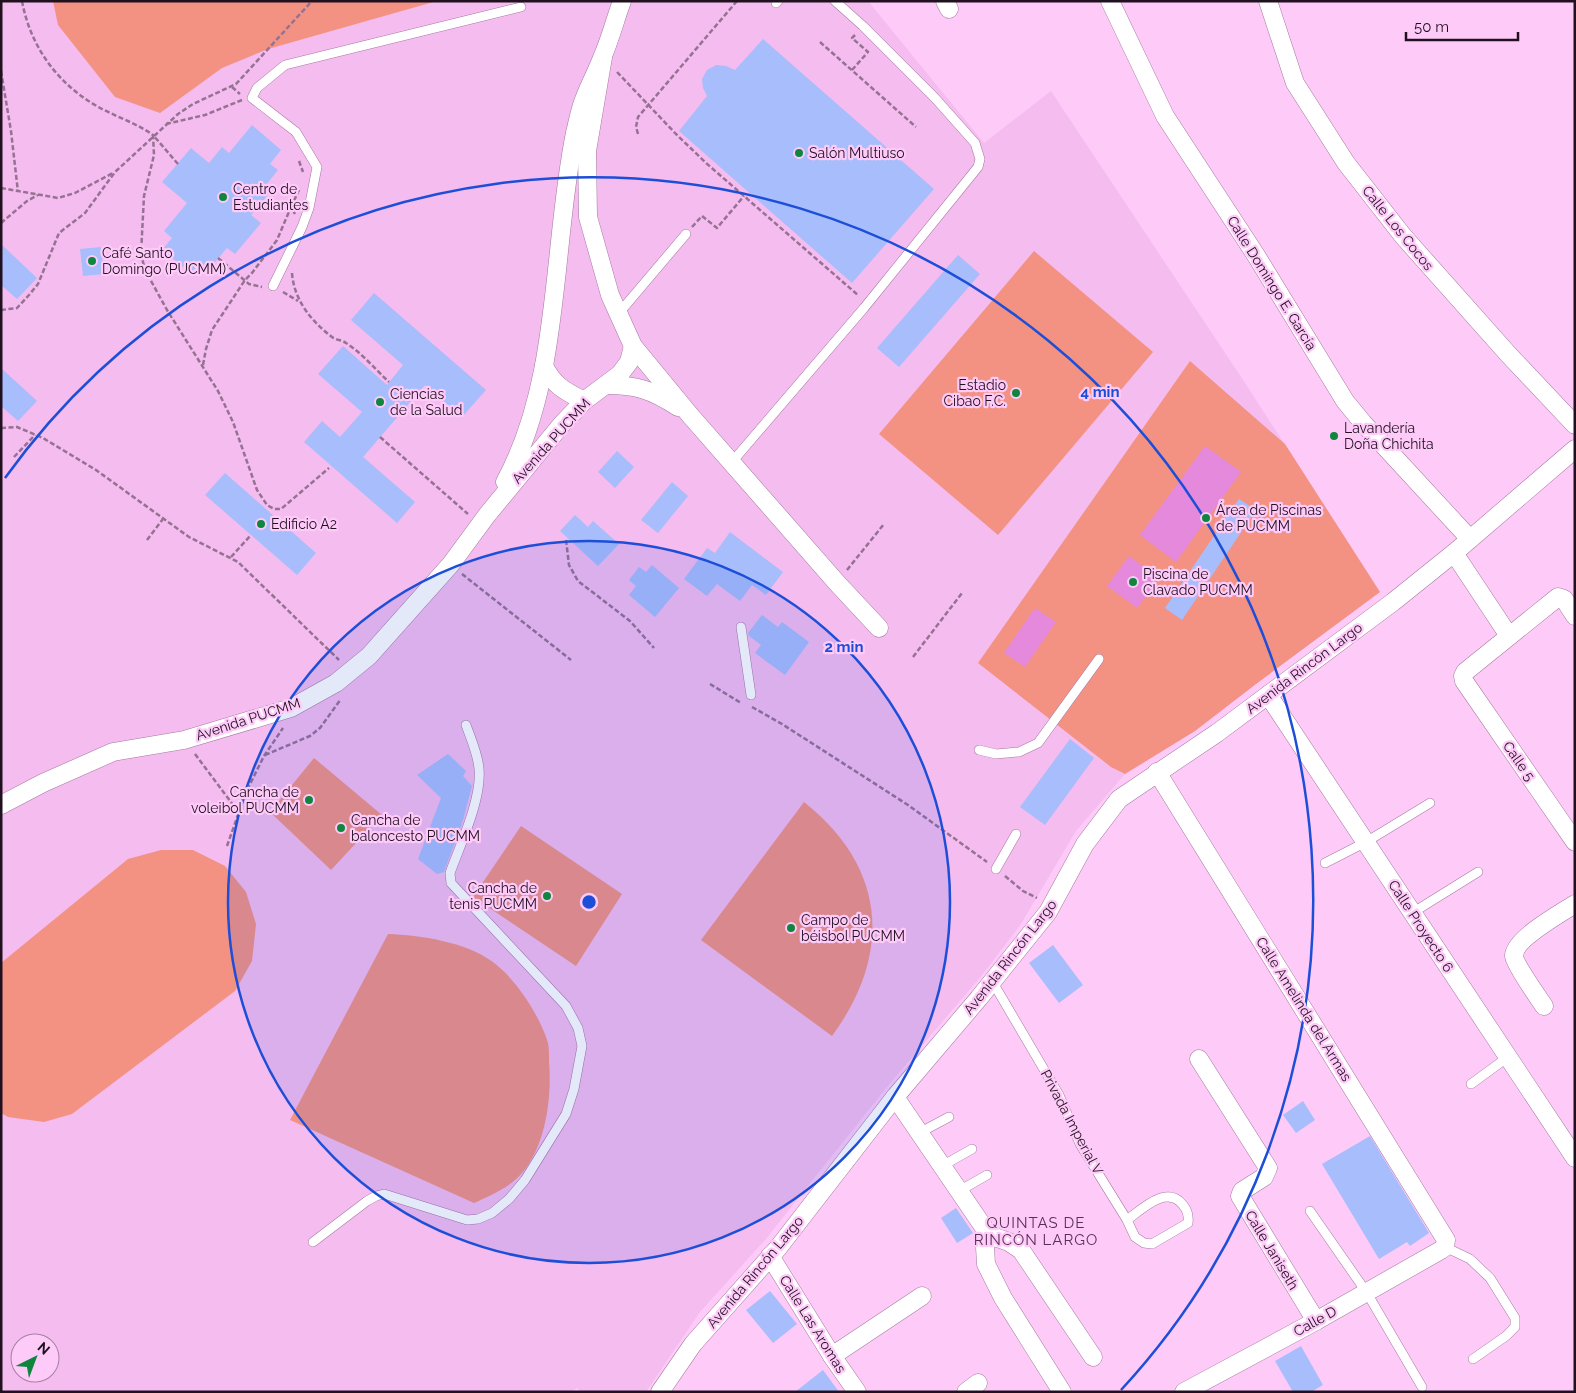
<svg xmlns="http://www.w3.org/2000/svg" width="1576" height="1393" viewBox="0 0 1576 1393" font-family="Raleway,sans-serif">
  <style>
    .built { fill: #f5bcef; fill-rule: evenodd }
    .green { fill: #f39283 }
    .water { fill: #e489dc }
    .building { fill: #a8bdfb }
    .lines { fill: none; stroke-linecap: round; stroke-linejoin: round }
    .service-casing { stroke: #a678a1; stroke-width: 10 }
    .minor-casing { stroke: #a678a1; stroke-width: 19 }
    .path { stroke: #957292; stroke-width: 2.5; stroke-dasharray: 5 2.5; stroke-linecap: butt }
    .service { stroke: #fff; stroke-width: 9 }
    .minor { stroke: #fff; stroke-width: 18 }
    .ring { fill: none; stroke: #1d4ed8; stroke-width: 2.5 }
    .poi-dot { fill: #0f853e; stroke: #fecbf9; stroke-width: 2 }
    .labels { text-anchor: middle; stroke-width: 4.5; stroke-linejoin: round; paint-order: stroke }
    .poi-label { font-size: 14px; fill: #211020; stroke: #fecbf9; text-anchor: start }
    .street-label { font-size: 14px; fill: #211020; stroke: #fecbf9 }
    .neighbourhood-label { font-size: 15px; letter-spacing: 1px; fill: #582f55; stroke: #fecbf9 }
    .centre { fill: #1d4ed8; stroke: #fecbf9; stroke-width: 2.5 }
    .ring-label { font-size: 15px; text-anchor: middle; font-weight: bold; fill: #1d4ed8; stroke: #fecbf9; stroke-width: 4.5; stroke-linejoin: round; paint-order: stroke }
  </style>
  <rect width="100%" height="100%" fill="#fecbf9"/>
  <path class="built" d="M1,1H868L984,143L1051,91L1249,389L1380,592L1256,684L1195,731L1125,774L1076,831L1021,924L983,974L886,1088L765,1240L700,1312L646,1392H580L577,1388L571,1392H1ZM20,1343H50V1373H20Z"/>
  <g class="green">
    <path d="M53,1H437L268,49L222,68L160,113L115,97L58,25Z"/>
    <path d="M1034,251L1153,352L998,535L879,434Z"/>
    <path d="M1190,361L1285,444L1380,592L1256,684L1195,731L1125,774L1111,767L978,663Z"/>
    <path d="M314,758L382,815L331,870L270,812Z"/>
    <path d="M804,802C886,867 893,953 832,1036L701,940Z"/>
    <path d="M521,826L622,894L576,966L473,897Z"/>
    <path d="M161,850H193L225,866L246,892L256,924L252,961L235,991L72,1114L44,1122L8,1117L1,1113V963L128,859Z"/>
    <path d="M388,934C420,935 466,942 493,962C516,979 540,1016 548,1043C549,1048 549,1055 549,1061C552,1097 546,1145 522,1173C509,1188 491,1195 474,1203L290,1120Z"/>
  </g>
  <g class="water">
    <path d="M1205,446L1241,472L1176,562L1140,535Z"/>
    <path d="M1129,556L1159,578L1137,608L1107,586Z"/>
    <path d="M1035,608L1056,622L1025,667L1004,653Z"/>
  </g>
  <g class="building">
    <path d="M763,39L934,189L852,283L679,131L707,96L703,88L702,79L707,70L716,65L726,66L735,70Z"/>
    <path d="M252,125L281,150L270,164L278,170L266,185L272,190L251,215L261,223L235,254L227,248L208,270L200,263L191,273L162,250L172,238L164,231L187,203L162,182L191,148L209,163L222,147L229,153Z"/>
    <path d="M1,244L37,278L17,299L1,285Z"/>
    <path d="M101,247L104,274L83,276L80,249Z"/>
    <path d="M958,255L980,274L899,367L877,348Z"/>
    <path d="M374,293L486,390L462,417L425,385L363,457L415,502L397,523L304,442L322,421L340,437L362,412L318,374L343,346L387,385L403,365L351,320Z"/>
    <path d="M1,368L37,401L18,421L1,406Z"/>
    <path d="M617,451L634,467L615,488L598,472Z"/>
    <path d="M225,473L316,553L297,575L205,495Z"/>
    <path d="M672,482L688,496L658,533L641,520Z"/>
    <path d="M1239,499L1256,510L1182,620L1165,608Z"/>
    <path d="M575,515L588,527L593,521L619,544L598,566L560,531Z"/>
    <path d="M730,532L783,572L766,595L752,585L740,601L717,584L707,596L684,579L707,548L715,553Z"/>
    <path d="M652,565L679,588L655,617L629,595L636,586L629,580L639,567L646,572Z"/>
    <path d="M762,615L778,627L782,622L809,642L785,675L755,653L761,645L749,636L748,633Z"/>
    <path d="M1070,739L1094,758L1045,825L1020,807Z"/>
    <path d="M448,754L466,771L463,776L472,786L463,820L444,872L437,874L418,859L441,798L417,775Z"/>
    <path d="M1053,945L1083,985L1059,1003L1029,963Z"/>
    <path d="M1303,1101L1315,1120L1296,1133L1283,1115Z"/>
    <path d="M1370,1136L1429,1233L1410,1246L1407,1242L1379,1259L1322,1164Z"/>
    <path d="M956,1208L973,1233L957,1243L941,1218Z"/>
    <path d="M770,1291L797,1324L773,1343L746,1310Z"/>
    <path d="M1301,1346L1323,1385L1311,1392H1293L1275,1361Z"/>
    <path d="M823,1370L839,1392H795Z"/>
  </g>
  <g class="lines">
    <g class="service-casing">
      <g id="service">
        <path d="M776,3L778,1"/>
        <path d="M273,286L302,227L309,208L317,167L296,132L252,98L257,88L285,65L521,7"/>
        <path d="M619,313L686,234"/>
        <path d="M732,462L864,308L978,167L980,159L975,143L935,98L863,26L835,1"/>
        <path d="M741,627L751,695"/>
        <path d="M979,750L996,754L1019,752L1038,743L1099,659"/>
        <path d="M1325,863L1366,842L1430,803"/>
        <path d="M996,869L1016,834"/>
        <path d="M1412,913L1478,872"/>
        <path d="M992,981L1059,1095L1080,1144L1127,1220L1135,1237L1144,1243L1152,1244L1188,1223C1189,1216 1188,1211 1183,1205C1167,1184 1142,1209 1127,1220"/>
        <path d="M1471,1084L1508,1057"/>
        <path d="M919,1133L949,1117"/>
        <path d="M942,1166L972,1149"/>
        <path d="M959,1191L987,1175"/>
        <path d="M1310,1211L1367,1293L1422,1387"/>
        <path d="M313,1242L367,1201L376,1196L384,1194L467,1220L478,1219L492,1213L509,1199L525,1180L566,1114L574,1089L582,1046L578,1028L566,1006L451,883L450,873C460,845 482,799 479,769C478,754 471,739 466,725"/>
        <path d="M1445,1247L1470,1259L1490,1278L1515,1318V1327L1506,1336L1473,1359"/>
      </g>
    </g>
    <g class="minor-casing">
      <g id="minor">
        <path d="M945,1L949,9"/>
        <path d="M1110,1L1165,116L1257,257L1345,401L1363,423L1470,539"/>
        <path d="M1268,1L1295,83L1346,163L1403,236L1508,354L1575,425"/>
        <path d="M603,57L587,151L588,217L610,295L633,346L689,414L837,583L879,628"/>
        <path d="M544,366C554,386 565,391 584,401"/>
        <path d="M606,385C637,385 652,390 678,407"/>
        <path d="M505,482C561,380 552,245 575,133C578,121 580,108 585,97C590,84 597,71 602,58C610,40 615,20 622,1"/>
        <path d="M1454,553L1509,636"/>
        <path d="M1575,616L1564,599L1558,597L1465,672L1463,676L1464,681L1575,842"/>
        <path d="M1268,695L1575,1158"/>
        <path d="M1157,772L1446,1240L1445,1247L1441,1250L1316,1321L1184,1392"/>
        <path d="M1,805L43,783L113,752L184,740L291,708L336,683L369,656L451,564L487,515L562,424L584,401L620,374L629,362L633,346"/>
        <path d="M1544,1006C1538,997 1515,965 1514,956C1514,939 1561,913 1575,904"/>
        <path d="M1199,1059L1268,1168L1264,1177L1242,1191L1240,1196L1316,1321"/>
        <path d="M895,1097L989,1235L1009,1242L1021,1250L1093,1357"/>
        <path d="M989,1235L985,1247L986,1264L1003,1298L1062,1392"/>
        <path d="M770,1256L832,1356L857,1392"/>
        <path d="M832,1356L922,1296"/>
        <path d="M660,1392L693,1344L778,1248L895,1097L979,998L1048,912L1085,844L1119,799L1217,733L1393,602L1454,553L1575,449"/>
        <path d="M966,1392L978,1383"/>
      </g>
    </g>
    <g class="path">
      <path d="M22,1C30,45 56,82 95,105C113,116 135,122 153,135"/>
      <path d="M820,42L916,127"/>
      <path d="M852,70L868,52L852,38L855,35"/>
      <path d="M1,71L11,131L18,192"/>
      <path d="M617,72L676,134L706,163L859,296"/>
      <path d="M232,87L240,94"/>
      <path d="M166,124L205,115L242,100"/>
      <path d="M638,134L636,127L638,117L737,1"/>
      <path d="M299,161L303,172"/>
      <path d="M178,164L153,135L154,155L144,196L141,254L145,270L167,310L218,391L233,422L257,490L267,505L274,509H281L329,468"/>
      <path d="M1,188L58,198L75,193L113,173"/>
      <path d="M295,214L291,207L299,190"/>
      <path d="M1,223L27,201L38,195"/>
      <path d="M692,227L702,216L717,228L744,196"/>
      <path d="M218,258L249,284L262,287"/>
      <path d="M292,273C294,300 311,321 332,337C336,340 342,340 346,343C362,353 375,369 389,382"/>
      <path d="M283,292L298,301"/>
      <path d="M1,310L17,308L29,295L38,284L59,233L85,213L115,172L178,114L193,104L236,84L312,1"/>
      <path d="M203,365L206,349L212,330L245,280L252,273L277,240L291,207"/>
      <path d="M1,428L17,427L43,438L96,470L189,537L238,562L339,660"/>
      <path d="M380,437L468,514"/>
      <path d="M14,457L35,435"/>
      <path d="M147,540L163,519"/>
      <path d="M566,540L569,565L578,581L630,621L654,648"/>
      <path d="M231,557L251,535"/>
      <path d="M847,570L884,524"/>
      <path d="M462,574L571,660"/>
      <path d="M913,657L962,593"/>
      <path d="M710,684L741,703"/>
      <path d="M752,707L782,724L908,805L987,862"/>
      <path d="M195,754L239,813"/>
      <path d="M265,755L310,736L320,728L341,699"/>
      <path d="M227,846L246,792L264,756L283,728"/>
      <path d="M1005,876L1023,891L1037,898"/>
    </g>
    <use href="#service" class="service"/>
    <use href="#minor" class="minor"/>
  </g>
  <circle cx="589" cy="902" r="361" fill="#1d4ed8" fill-opacity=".12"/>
  <g class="ring">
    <circle cx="589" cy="902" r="361"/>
    <path d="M5 478A722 722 0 1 1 1121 1390"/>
  </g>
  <g class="poi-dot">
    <circle cx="799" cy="153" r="5"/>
    <circle cx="223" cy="197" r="5"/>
    <circle cx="92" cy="261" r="5"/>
    <circle cx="1016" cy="393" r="5"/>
    <circle cx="380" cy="402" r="5"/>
    <circle cx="1334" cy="436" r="5"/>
    <circle cx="1206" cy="518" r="5"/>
    <circle cx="261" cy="524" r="5"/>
    <circle cx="1133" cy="582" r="5"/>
    <circle cx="309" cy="800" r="5"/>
    <circle cx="341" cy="828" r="5"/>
    <circle cx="547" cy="896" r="5"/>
    <circle cx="791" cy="928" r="5"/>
  </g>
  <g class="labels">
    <g class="poi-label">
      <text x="809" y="158">Salón Multiuso</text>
      <text x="233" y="194">Centro de<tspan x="233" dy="16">Estudiantes</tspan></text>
      <text x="102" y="258">Café Santo<tspan x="102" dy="16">Domingo (PUCMM)</tspan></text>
      <text x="1006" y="390" text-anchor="end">Estadio<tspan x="1006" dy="16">Cibao F.C.</tspan></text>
      <text x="390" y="399">Ciencias<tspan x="390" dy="16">de la Salud</tspan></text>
      <text x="1344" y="433">Lavandería<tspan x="1344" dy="16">Doña Chichita</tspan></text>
      <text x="1216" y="515">Área de Piscinas<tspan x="1216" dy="16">de PUCMM</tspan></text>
      <text x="271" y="529">Edificio A2</text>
      <text x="1143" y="579">Piscina de<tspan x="1143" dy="16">Clavado PUCMM</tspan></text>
      <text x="299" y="797" text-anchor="end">Cancha de<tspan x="299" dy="16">voleibol PUCMM</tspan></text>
      <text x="351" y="825">Cancha de<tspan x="351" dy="16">baloncesto PUCMM</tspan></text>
      <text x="537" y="893" text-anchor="end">Cancha de<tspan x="537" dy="16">tenis PUCMM</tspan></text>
      <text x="801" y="925">Campo de<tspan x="801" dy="16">béisbol PUCMM</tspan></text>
    </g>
    <g class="street-label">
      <text transform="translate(1398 228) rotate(51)" y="5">Calle Los Cocos</text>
      <text transform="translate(1272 283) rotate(58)" y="5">Calle Domingo E. García</text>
      <text transform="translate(551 441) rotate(-48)" y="5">Avenida PUCMM</text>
      <text transform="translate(1304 668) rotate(-37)" y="5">Avenida Rincón Largo</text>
      <text transform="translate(248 719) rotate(-18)" y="5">Avenida PUCMM</text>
      <text transform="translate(1519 761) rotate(55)" y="5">Calle 5</text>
      <text transform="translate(1421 926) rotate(57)" y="5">Calle Proyecto 6</text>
      <text transform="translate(1010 957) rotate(-52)" y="5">Avenida Rincón Largo</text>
      <text transform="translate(1304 1009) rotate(58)" y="5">Calle Amelinda del Armas</text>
      <text transform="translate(1072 1122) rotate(62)" y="5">Privada Imperial V</text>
      <text transform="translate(1272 1250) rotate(59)" y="5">Calle Janiseth</text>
      <text transform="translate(755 1272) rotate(-50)" y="5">Avenida Rincón Largo</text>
      <text transform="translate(1315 1321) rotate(-29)" y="5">Calle D</text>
      <text transform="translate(813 1324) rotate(58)" y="5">Calle Las Aromas</text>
    </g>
    <g class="neighbourhood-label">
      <text x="1036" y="1228">QUINTAS DE<tspan x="1036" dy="17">RINCÓN LARGO</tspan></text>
    </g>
  </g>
  <circle cx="589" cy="902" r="8" class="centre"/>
  <g class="ring-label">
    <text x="1100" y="397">4 min</text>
    <text x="844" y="652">2 min</text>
  </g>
  <rect width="1576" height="1393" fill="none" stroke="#211020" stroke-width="5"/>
  <g transform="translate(35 1358) rotate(42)"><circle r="24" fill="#fecbf9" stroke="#a680a2"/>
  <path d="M0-4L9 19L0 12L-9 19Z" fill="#0f853e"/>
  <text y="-8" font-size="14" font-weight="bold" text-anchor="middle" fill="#211020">N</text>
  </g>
  <path d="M1406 32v8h112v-8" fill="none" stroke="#211020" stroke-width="2.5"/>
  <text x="1414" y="32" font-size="15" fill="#211020" stroke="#fecbf9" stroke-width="4" paint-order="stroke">50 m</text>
</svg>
